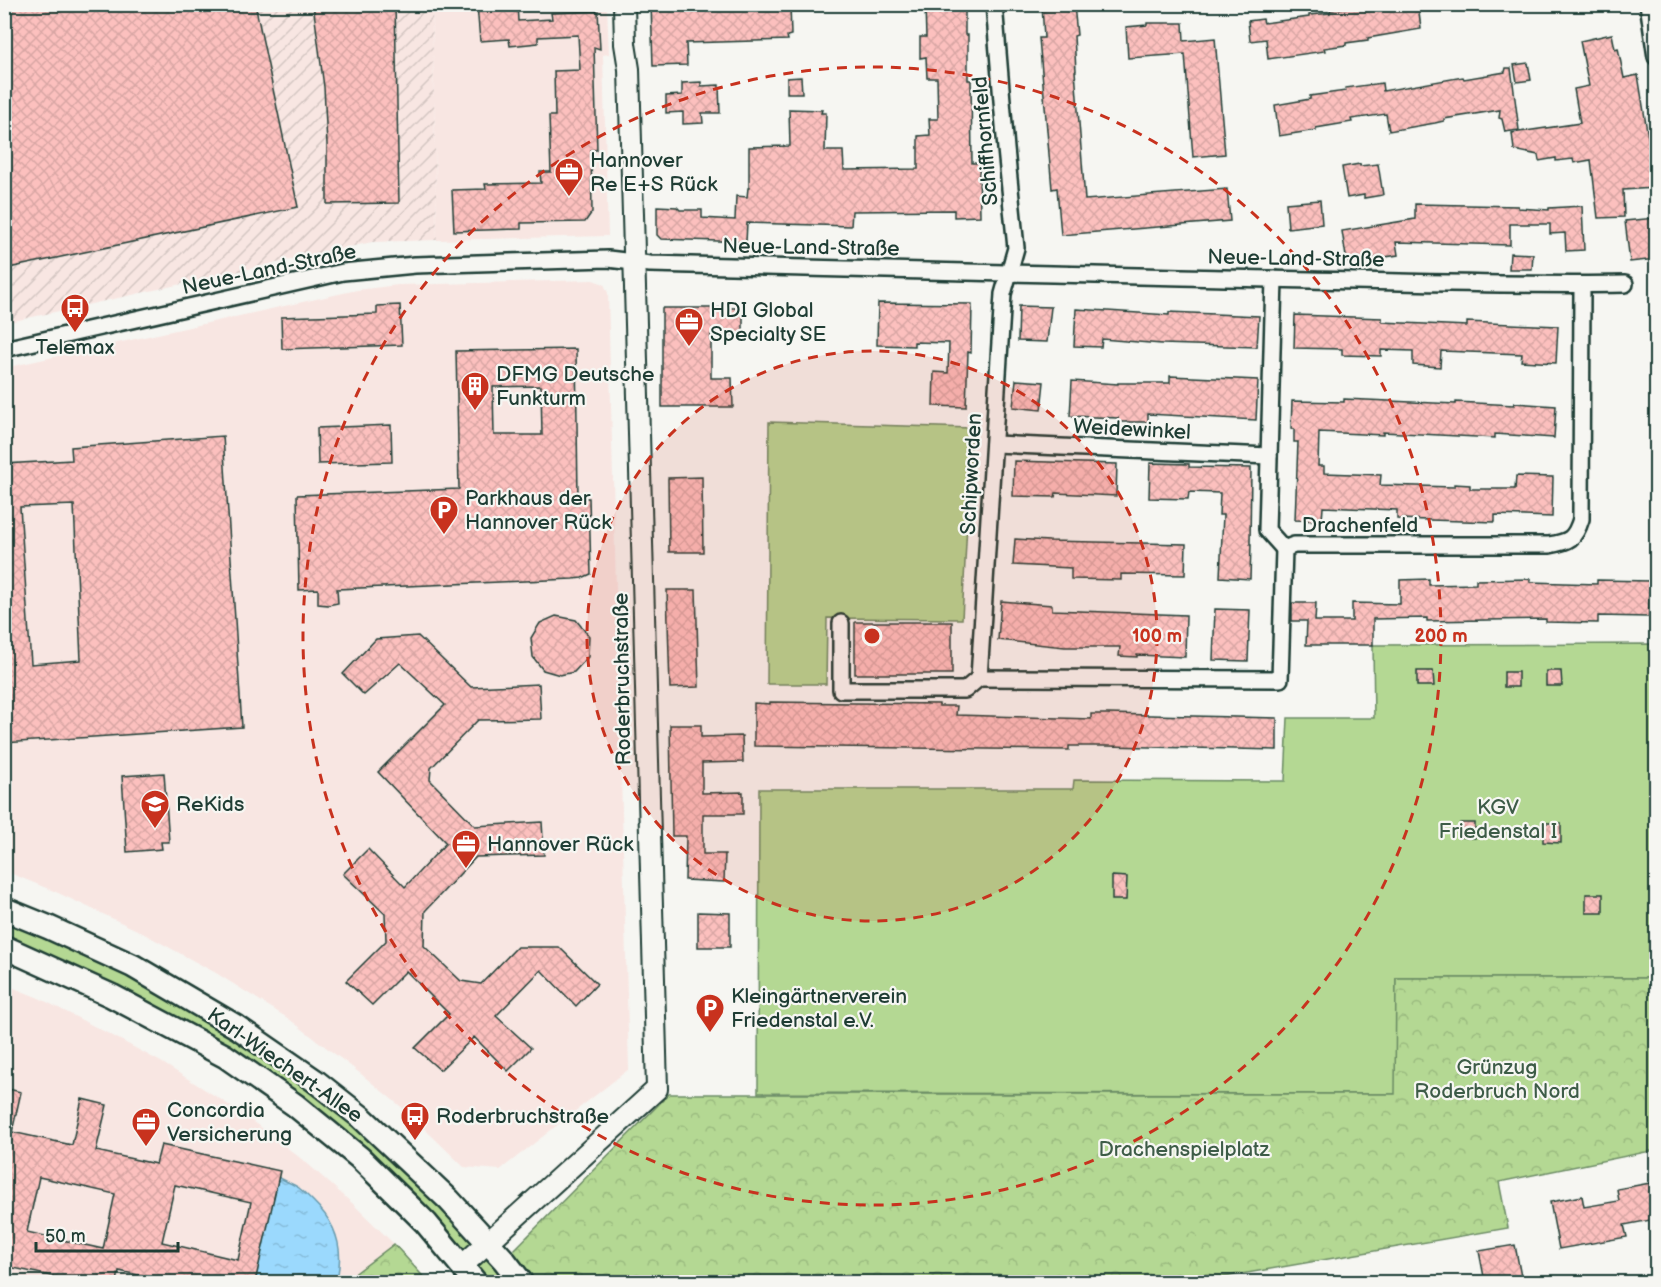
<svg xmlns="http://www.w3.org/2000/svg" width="1661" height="1287" viewBox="0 0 1661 1287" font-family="'Balsamiq Sans',sans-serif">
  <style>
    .built { fill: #f8e6e2 }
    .industrial { fill: url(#industrial-furrows) }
    .green { fill: #b4d893; stroke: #6a8a64; stroke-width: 1.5 }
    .park { fill: url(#park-crowns); stroke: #6a8a64; stroke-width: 1.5 }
    .water { fill: url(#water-ripples); stroke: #699bad; stroke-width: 1.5 }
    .building { fill: url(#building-cross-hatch); stroke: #1f3d34; stroke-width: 1.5; fill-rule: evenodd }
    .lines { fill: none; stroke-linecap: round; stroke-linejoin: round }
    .minor-casing { stroke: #1f3d34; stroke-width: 20 }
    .tertiary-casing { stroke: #1f3d34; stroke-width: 24 }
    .secondary-casing { stroke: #1f3d34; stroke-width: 27 }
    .minor { stroke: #f6f6f2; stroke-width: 15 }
    .tertiary { stroke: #f6f6f2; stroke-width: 20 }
    .secondary { stroke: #f6f6f2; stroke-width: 22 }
    .ring { fill: none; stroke: #c8321e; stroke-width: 3; stroke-dasharray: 10 8 }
    .labels { text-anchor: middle; stroke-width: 4.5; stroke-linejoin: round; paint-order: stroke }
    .street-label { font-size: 21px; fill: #1f3d34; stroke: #f6f6f2 }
    .poi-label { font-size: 21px; fill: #1f3d34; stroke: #f6f6f2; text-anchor: start }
    .park-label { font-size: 21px; fill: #3d5c47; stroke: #f6f6f2 }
    .centre { fill: #c8321e; stroke: #f6f6f2; stroke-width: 3 }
    .ring-label { font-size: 18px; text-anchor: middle; font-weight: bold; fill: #c8321e; stroke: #f6f6f2; stroke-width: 4.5; stroke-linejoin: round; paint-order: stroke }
  </style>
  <defs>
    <pattern id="industrial-furrows" width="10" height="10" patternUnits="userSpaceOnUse" patternTransform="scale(1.5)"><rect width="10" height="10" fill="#f8e6e2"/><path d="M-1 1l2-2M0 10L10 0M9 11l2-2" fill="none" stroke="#d4c6c2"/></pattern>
    <pattern id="park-crowns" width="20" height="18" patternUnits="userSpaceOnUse" patternTransform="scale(1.5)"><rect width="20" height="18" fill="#b4d893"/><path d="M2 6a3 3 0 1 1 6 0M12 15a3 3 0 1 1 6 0" fill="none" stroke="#9aba7f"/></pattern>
    <pattern id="water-ripples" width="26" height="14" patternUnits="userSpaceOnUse" patternTransform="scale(1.5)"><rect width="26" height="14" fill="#9bd9fd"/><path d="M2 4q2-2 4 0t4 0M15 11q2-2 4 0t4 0" fill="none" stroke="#85bbd9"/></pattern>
    <pattern id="building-cross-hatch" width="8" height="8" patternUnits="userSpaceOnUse" patternTransform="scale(1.5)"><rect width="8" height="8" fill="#fcc0be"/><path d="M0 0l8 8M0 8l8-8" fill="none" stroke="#d8a6a4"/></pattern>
  </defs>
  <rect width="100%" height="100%" fill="#f6f6f2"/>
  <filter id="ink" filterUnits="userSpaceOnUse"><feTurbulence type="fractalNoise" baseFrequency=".0167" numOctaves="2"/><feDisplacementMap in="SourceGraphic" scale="12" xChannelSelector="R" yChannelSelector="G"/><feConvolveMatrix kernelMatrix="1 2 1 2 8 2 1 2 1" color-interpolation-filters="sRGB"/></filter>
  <g filter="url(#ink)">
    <g class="built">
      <path d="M432,5H607L609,54L603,55L608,236L437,240Z"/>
      <path d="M593,280L604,284L608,293L629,1069L500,1170L464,1167L405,1110L361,1074L289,1019L216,973L137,930L56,892L5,871L4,368L357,290L398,285Z"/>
      <path d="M4,984L39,998L113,1036L161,1062L220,1099L266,1131L309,1165L352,1203L394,1244L344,1282H5Z"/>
    </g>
    <path class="industrial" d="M4,5H432L437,240L372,242L5,323Z"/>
    <g class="green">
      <path d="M769,422L972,428L962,619L827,618L826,684H767Z"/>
      <path d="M1656,644V978H1396V1094L758,1093L759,789H1073L1074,780L1285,781L1288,718H1374L1373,645Z"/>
      <path d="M4,909L48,927L314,1080L521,1282H475L295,1105L5,947Z"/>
    </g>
    <g class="park">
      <path d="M1396,978H1656V1150L1499,1182L1508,1228L1195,1282H521L504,1260L669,1094H1395Z"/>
      <path d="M394,1244L428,1282H344Z"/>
    </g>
    <path class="water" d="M278,1177C285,1181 293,1184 299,1188C304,1192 309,1197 313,1201C337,1224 345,1251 336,1282H255Z"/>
    <g class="building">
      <path d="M4,4H255L298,207L4,269Z"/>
      <path d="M313,4H395L399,203L327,204V144L324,87Z"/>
      <path d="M517,4L518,21L552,19L551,13L598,11L600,49L594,47L597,150H591L592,212L585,222L521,223V229L454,231L452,190L486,189L485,184L541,183L540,172H551L549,116H555L554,71L580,70L578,35L538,37V43L510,46L509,39L480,41L477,5Z"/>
      <path d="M651,4H790L791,35L787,36L788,40L686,43L687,65L653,66Z"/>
      <path d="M1350,4H1418L1421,29L1368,38V40L1346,43V45L1324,48L1325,51L1268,59L1266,39L1250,41L1248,21L1263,19L1264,23L1309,17V15L1330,13V10L1351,7Z"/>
      <path d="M925,5H965V35H968V80H971L972,163H979L980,216L954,217V210L852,211L851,226L747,223L746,242L661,239L657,235V206L677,207L680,210H702V218L735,220L736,196L747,197L748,188H749V147L790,146L789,109L822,110L821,113H826L825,151H843L844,170L918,169V136L930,135L929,119H938L937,78H927L926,57L920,58V37H926Z"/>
      <path d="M1042,5H1074L1077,35L1074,36L1076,71H1075L1085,200L1227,189L1230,221L1061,235L1057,188L1052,189L1044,95L1039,38H1044Z"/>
      <path d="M1147,23H1183L1184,41L1215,38L1225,154L1193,157L1185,54L1128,58L1126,27L1147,25Z"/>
      <path d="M1612,34L1615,49L1618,48L1624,78L1638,75L1653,168L1654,188L1623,190L1624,217L1598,218L1591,160L1574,163L1573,159L1556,161V158L1539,161L1538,155L1514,150L1512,133L1580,123L1574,89L1589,86L1580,41Z"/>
      <path d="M1528,63L1531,80L1517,82L1514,65Z"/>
      <path d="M1506,68H1511L1519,130L1505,132L1502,119L1499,118L1500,110L1444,119V121L1435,123L1389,131L1386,114L1351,119L1352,122L1316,128V130L1279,136L1275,105L1310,99V96L1346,91L1345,88L1382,83L1383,91L1463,77L1464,79L1505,72Z"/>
      <path d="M801,77L802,93H787V78Z"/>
      <path d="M701,82V86L719,85L720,113H702L703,123L683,124V112L666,113V96L682,95V83Z"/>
      <path d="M1360,164V166L1378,164L1383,195L1364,198V195L1347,198L1342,167Z"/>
      <path d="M1320,200L1322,224L1288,228L1286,203Z"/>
      <path d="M1415,204L1518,206V208L1549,210V208L1582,206L1584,250L1566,251L1565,233L1550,234V224H1510V245L1396,242L1398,255L1347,263L1342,231L1415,219Z"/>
      <path d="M1656,218V259L1630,262L1625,221Z"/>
      <path d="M1510,253L1533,254L1532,269H1509Z"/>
      <path d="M878,303L972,304L971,353L968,352L966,407L933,406L934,372L948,373L949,343L914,342V346L877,345Z"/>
      <path d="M400,305L402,345L282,349L281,317L377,314V306Z"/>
      <path d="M1019,306L1051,307L1047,342L1018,341Z"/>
      <path d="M662,308H743V335H711V378H732L733,407H662Z"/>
      <path d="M1076,309L1169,315V312L1259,316L1257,347L1162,344L1102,339L1101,347L1074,346Z"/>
      <path d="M1295,315L1382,318V322L1467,326V322L1558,326L1556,363L1521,361L1522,354L1441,351L1440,367L1413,365V351L1381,350V356L1342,355V349L1294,348Z"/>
      <path d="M576,349L578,498H589L591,574L582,578L573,579L337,589L338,603L328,605L318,604V589L299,590L297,495L459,489L456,351ZM541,386L542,435H494L493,387Z"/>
      <path d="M1170,376L1258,380L1256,420L1148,414V422H1118V418L1070,416L1072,381L1118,384V383H1170Z"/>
      <path d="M1016,380L1044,382L1041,410L1013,407Z"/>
      <path d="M1344,399L1456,404V402L1514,405V403L1556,406L1554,438L1495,434V438L1383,432V435L1319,432L1318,466H1324V473L1381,475L1380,485L1454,487V484L1470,485V489H1515L1516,476L1553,477L1552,517L1495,515V522L1397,519V510L1323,507L1322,521L1295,520L1298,442H1294V429H1291L1292,401L1344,402Z"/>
      <path d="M391,425L392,462L318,464L317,428Z"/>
      <path d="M223,436L242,727L4,743V464L72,460L71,447ZM74,505L81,660L31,664L20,507Z"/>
      <path d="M1014,461L1117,464L1116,496L1056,493L1055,497L1013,496Z"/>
      <path d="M1150,463L1189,464V467L1251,468L1250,544H1251L1250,579L1220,577L1223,515H1219L1220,493L1189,492L1188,499L1149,498Z"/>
      <path d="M702,477L703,552H669L668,478Z"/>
      <path d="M1015,539L1049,541L1186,544L1185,575L1121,574V580L1071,579V568L1013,565Z"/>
      <path d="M1429,579V585L1476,584V580L1530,579V582L1597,584V580L1650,581L1649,617L1598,616V623L1546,622V619L1427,621V618L1373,619V645H1306L1307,621H1292V603H1316L1315,621H1352V603L1400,604V580Z"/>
      <path d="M667,590H696L699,687L670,688Z"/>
      <path d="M1001,601L1052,605V610L1186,615L1185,657L1137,655V657L1119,656L1120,647H1065L998,640Z"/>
      <path d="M1215,609L1250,610L1248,661L1213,660Z"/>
      <path d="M556,616L576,620L589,636L588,657L574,672L560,675L543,670L533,657L531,638L540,623Z"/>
      <rect x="855" y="622" width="97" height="52"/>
      <path d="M418,636L471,687L539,684L541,719L478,720L431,768L430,780L475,826L542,822L544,855L476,857L425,911L424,946L461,981L481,984L517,947H559L597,984L576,1006L541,970L496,1016L531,1048L508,1071L474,1037L440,1070L415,1048L449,1014L406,971L372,1005L346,981L386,941L385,914L343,874L368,849L405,887L446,843L378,772L445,705L400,663L364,695L343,674L376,639Z"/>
      <path d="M1417,671H1433L1434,686H1417Z"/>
      <path d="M1546,671H1561L1562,686H1546Z"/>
      <rect x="1504" y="672" width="14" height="15"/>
      <path d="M770,702L939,704V706H957L956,715L1091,719V714H1108L1277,718V750L1107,746H1069V750L754,746V703L770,704Z"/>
      <path d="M670,725H701V737L742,736L743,762L702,763V793L743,792V814H703V854H725L724,882L685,880L686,836H672Z"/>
      <path d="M164,773L169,842H161L162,849L127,852L122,776Z"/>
      <path d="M1460,823H1475V838L1460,837Z"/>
      <path d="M1543,823H1561V843L1543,842Z"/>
      <path d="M1112,876L1127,877L1126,900H1112Z"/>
      <rect x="1586" y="894" width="17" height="19"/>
      <path d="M698,912L730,913V947H698Z"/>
      <path d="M4,1088L21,1092L12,1132L72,1145L82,1099L107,1105L96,1151L156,1164L161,1145L280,1171L255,1282H171L119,1271L117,1282H79L4,1266ZM39,1177L115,1194L103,1249L27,1232ZM175,1185L251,1202L238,1260L162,1242Z"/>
      <path d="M1656,1182V1219L1624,1225L1627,1237L1559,1249L1550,1202L1582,1196L1584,1207L1619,1201L1617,1189Z"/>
      <path d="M1515,1245L1522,1282H1485L1479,1251Z"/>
    </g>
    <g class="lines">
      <g class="minor-casing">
        <g id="minor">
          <path d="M1648,4L1656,57"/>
          <path d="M1274,279L1267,530L1284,549"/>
          <path d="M4,349L343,272L415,265L608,259L650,264C870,269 1091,276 1311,280C1416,282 1520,286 1625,284"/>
          <path d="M994,444L1269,456"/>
          <path d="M841,623V690H965L979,678"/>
          <path d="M979,678L1280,679L1284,549L1294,545H1549C1569,542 1575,539 1581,519L1582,285"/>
          <path d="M979,678L1003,294L1016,248L1006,149L994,4"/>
        </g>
      </g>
      <g class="tertiary-casing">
        <path id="tertiary" d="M462,1266L657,1089L629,69L625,44L624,4"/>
      </g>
      <g class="secondary-casing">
        <g id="secondary">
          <path d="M4,909L48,927L133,966L237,1027L314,1080L361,1117L449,1200L504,1260L521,1282"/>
          <path d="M4,947L112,996L225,1056L295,1105L360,1158L409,1206L426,1223L475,1282"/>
        </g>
      </g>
      <use href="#minor" class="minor"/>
      <use href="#tertiary" class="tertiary"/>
      <use href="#secondary" class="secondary"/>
    </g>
  </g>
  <circle cx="872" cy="636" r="285" fill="#c8321e" fill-opacity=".12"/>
  <g class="ring">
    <circle cx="872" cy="636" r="285"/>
    <circle cx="872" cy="636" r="569"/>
  </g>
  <defs>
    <g id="office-pin" transform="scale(1.5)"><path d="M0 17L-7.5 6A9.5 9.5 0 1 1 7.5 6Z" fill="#c8321e" stroke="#f6f6f2"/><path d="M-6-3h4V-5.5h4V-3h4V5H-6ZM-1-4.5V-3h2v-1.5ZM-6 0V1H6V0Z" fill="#fff"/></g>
    <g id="bus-pin" transform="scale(1.5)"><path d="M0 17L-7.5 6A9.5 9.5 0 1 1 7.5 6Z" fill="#c8321e" stroke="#f6f6f2"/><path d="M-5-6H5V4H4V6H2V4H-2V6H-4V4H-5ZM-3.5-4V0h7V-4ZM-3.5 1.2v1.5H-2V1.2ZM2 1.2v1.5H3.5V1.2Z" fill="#fff"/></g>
    <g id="building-pin" transform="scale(1.5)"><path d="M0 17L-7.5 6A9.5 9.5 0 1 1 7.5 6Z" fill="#c8321e" stroke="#f6f6f2"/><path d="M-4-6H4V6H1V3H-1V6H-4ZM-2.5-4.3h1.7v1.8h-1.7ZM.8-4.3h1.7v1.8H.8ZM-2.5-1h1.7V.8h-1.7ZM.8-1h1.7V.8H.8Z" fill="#fff"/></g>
    <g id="parking-pin" transform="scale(1.5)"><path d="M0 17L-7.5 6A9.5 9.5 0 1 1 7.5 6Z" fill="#c8321e" stroke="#f6f6f2"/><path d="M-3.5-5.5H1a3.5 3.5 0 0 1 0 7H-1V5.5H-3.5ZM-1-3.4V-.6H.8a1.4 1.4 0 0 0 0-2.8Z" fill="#fff"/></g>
    <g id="school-pin" transform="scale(1.5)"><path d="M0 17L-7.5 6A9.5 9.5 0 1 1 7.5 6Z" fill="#c8321e" stroke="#f6f6f2"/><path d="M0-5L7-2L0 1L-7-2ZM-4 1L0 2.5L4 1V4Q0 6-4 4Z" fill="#fff"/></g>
  </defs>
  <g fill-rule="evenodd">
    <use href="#office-pin" x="569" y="172"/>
    <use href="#bus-pin" x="75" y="308"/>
    <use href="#office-pin" x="689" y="322"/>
    <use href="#building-pin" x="475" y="386"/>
    <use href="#parking-pin" x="444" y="510"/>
    <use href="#school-pin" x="155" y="804"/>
    <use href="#office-pin" x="466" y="844"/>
    <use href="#parking-pin" x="710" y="1008"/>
    <use href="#bus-pin" x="415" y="1116"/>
    <use href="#office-pin" x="146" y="1122"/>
  </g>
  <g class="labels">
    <g class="street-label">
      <text transform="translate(985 141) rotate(-95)" y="7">Schiffhornfeld</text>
      <text transform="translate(811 247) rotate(1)" y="7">Neue-Land-Straße</text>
      <text transform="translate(1296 258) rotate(1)" y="7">Neue-Land-Straße</text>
      <text transform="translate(269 269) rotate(-12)" y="7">Neue-Land-Straße</text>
      <text transform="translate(1132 429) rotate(3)" y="7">Weidewinkel</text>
      <text transform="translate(971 474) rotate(-87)" y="7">Schipworden</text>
      <text x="1360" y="532">Drachenfeld</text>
      <text transform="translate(622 679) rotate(-91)" y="7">Roderbruchstraße</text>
      <text transform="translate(285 1065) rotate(35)" y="7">Karl-Wiechert-Allee</text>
    </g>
    <g class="poi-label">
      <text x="590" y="167">Hannover<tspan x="590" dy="24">Re E+S Rück</tspan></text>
      <text x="710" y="317">HDI Global<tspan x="710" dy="24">Specialty SE</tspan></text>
      <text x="75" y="354" text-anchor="middle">Telemax</text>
      <text x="496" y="381">DFMG Deutsche<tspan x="496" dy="24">Funkturm</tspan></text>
      <text x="465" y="505">Parkhaus der<tspan x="465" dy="24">Hannover Rück</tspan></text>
      <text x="176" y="811">ReKids</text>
      <text x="487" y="851">Hannover Rück</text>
      <text x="731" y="1003">Kleingärtnerverein<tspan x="731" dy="24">Friedenstal e.V.</tspan></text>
      <text x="167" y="1117">Concordia<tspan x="167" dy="24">Versicherung</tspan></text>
      <text x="436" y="1123">Roderbruchstraße</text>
    </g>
    <g class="park-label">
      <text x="1498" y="814">KGV<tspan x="1498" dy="24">Friedenstal I</tspan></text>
      <text x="1497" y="1074">Grünzug<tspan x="1497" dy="24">Roderbruch Nord</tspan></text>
      <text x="1184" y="1156">Drachenspielplatz</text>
    </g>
  </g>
  <circle cx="872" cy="636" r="9" class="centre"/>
  <g class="ring-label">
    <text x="1157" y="642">100 m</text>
    <text x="1441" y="642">200 m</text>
  </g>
  <rect width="1661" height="1287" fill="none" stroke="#f6f6f2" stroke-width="24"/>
  <rect x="12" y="12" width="1637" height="1263" fill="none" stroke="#1f3d34" stroke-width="2" filter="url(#ink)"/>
  <path d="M36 1242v9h142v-9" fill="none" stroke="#1f3d34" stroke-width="3"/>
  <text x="45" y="1242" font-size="18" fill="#1f3d34" stroke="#f6f6f2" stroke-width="4.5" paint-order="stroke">50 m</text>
</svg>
